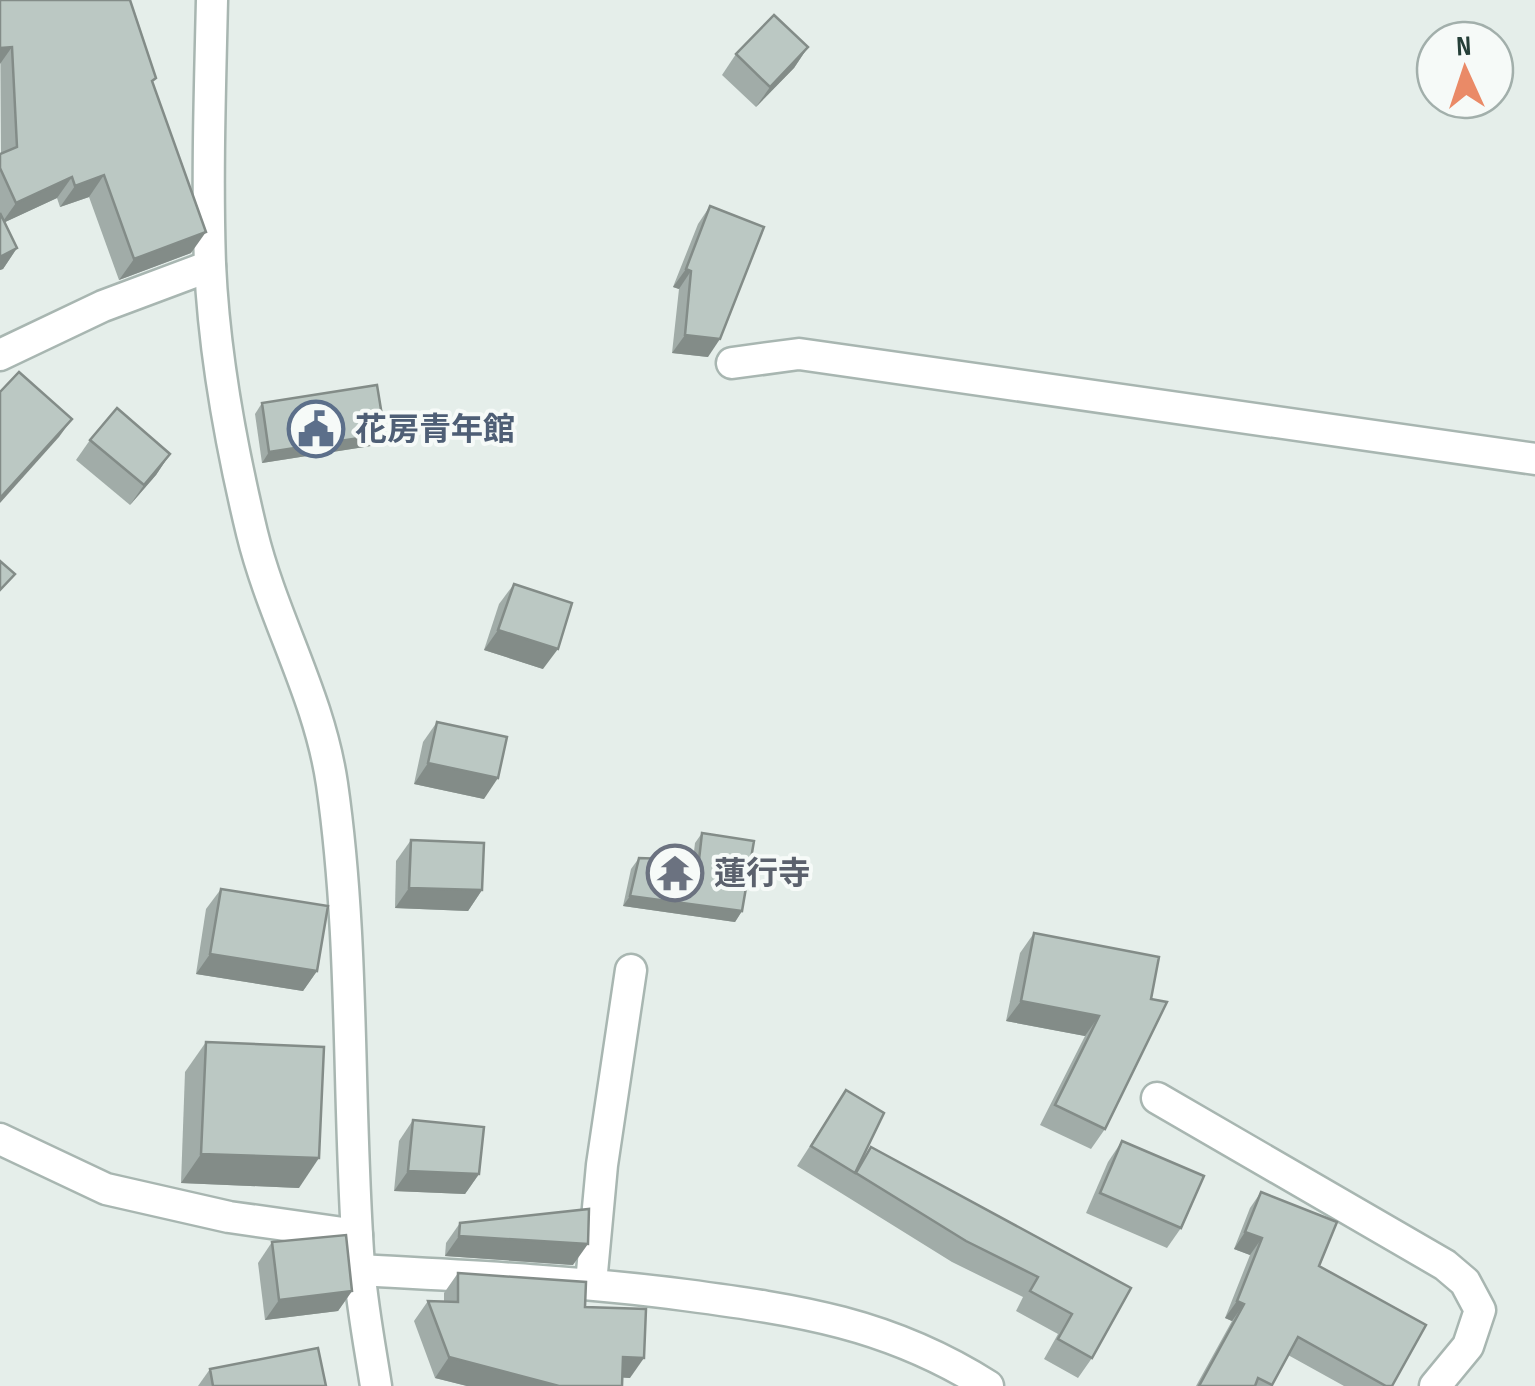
<svg xmlns="http://www.w3.org/2000/svg" width="1535" height="1386" viewBox="0 0 1535 1386" font-family="'Sofia Sans Condensed','Noto Sans JP',sans-serif">
  <style>
    .lines { fill: none; stroke-linecap: round; stroke-linejoin: round }
    .minor-casing { stroke: #a8b6b1; stroke-width: 35 }
    .minor { stroke: #fff; stroke-width: 30 }
    .wall { fill: #a1aca8 }
    .shaded-wall { fill: #838c88 }
    .building { fill: #bbc8c3; stroke: #838c88; stroke-width: 2.5 }
    .labels { text-anchor: middle; stroke-width: 8; stroke-linejoin: round; paint-order: stroke }
    .service-label { font-size: 32px; font-weight: bold; fill: #4e5e75; stroke: #f6faf8; text-anchor: start }
    .worship-label { font-size: 32px; font-weight: bold; fill: #5b616d; stroke: #f6faf8; text-anchor: start }
  </style>
  <rect width="100%" height="100%" fill="#e5eeea"/>
  <g class="lines">
    <g class="minor-casing">
      <g id="minor">
        <path d="M212,0C210,88 207,176 210,264C214,353 231,446 252,533C273,619 319,695 332,784C355,944 347,1105 359,1266C362,1306 370,1347 376,1386"/>
        <path d="M0,355L103,306L210,266"/>
        <path d="M732,363L799,354L1535,459"/>
        <path d="M1157,1098L1445,1265L1465,1282L1480,1310L1468,1346L1435,1386"/>
        <path d="M0,1139L106,1189L229,1217L357,1235"/>
        <path d="M359,1270C468,1276 577,1281 685,1295C798,1310 889,1323 988,1386"/>
        <path d="M591,1283L602,1165L631,970"/>
      </g>
    </g>
    <use href="#minor" class="minor"/>
  </g>
  <g class="wall">
    <path d="M0,0L132,6L152,82L191,253L119,280L89,197L60,207L57,198L5,222L17,248L3,269L0,270V154H1Z"/>
    <path d="M808,47L794,68L756,107L722,75L736,54Z"/>
    <path d="M710,206L708,357L672,353L679,289L673,287L698,224Z"/>
    <path d="M262,403L377,445L262,463L255,414Z"/>
    <path d="M90,440L170,454L156,475L130,505L76,460Z"/>
    <path d="M514,584L543,669L484,650L499,604Z"/>
    <path d="M437,722L484,799L414,784L423,742Z"/>
    <path d="M702,833L742,911L735,922L623,906L631,869L639,858L693,860L695,843Z"/>
    <path d="M411,840L482,890L468,911L395,908L396,861Z"/>
    <path d="M221,889L317,971L303,991L196,974L206,909Z"/>
    <path d="M1034,933L1159,957L1105,1129L1091,1149L1040,1125L1085,1036L1006,1021L1020,953Z"/>
    <path d="M206,1042L299,1188L181,1183L185,1072Z"/>
    <path d="M846,1090L861,1161L871,1147L1131,1288L1092,1358L1078,1378L1044,1359L1058,1334L1016,1311L1023,1297L952,1262L841,1193L844,1189L841,1193L797,1166Z"/>
    <path d="M413,1120L479,1174L465,1194L394,1191L399,1141Z"/>
    <path d="M1122,1141L1181,1228L1167,1248L1086,1213L1108,1162Z"/>
    <path d="M1261,1192L1319,1266L1392,1386H1344L1288,1355L1272,1386H1196L1232,1321L1225,1318L1250,1255L1234,1249L1250,1208Z"/>
    <path d="M460,1223L573,1265L445,1256L446,1243Z"/>
    <path d="M272,1242L352,1291L338,1311L265,1320L258,1263Z"/>
    <path d="M458,1273L585,1307L630,1378L622,1377V1386H467L435,1378L414,1321L428,1301H444V1293Z"/>
    <path d="M210,1369L326,1386H198Z"/>
  </g>
  <g class="shaded-wall">
    <path d="M12,47L0,64V48Z"/>
    <path d="M808,47L794,68L756,107L770,87Z"/>
    <path d="M104,175L89,197L60,207L75,186Z"/>
    <path d="M72,177L57,198L1,224L16,203Z"/>
    <path d="M206,232L191,253L119,280L134,259Z"/>
    <path d="M17,248L3,269L0,270V257Z"/>
    <path d="M686,269L691,271L679,289L673,287Z"/>
    <path d="M685,335L720,339L708,357L672,353Z"/>
    <path d="M72,419L59,437L0,503V498Z"/>
    <path d="M385,434L377,445L262,463L269,452Z"/>
    <path d="M170,454L156,475L130,505L144,485Z"/>
    <path d="M498,630L558,649L543,669L484,650Z"/>
    <path d="M428,763L498,778L484,799L414,784Z"/>
    <path d="M409,888L482,890L468,911L395,908Z"/>
    <path d="M630,896L742,911L735,922L623,906Z"/>
    <path d="M210,954L317,971L303,991L196,974Z"/>
    <path d="M1021,1001L1099,1016L1085,1036L1006,1021Z"/>
    <path d="M201,1154L319,1158L299,1188L181,1183Z"/>
    <path d="M408,1171L479,1174L465,1194L394,1191Z"/>
    <path d="M1245,1232L1262,1238L1250,1255L1234,1249Z"/>
    <path d="M459,1236L588,1244L573,1265L445,1256Z"/>
    <path d="M352,1291L338,1311L265,1320L279,1300Z"/>
    <path d="M1237,1301L1244,1304L1232,1321L1225,1318Z"/>
    <path d="M449,1357L559,1386H467L435,1378Z"/>
    <path d="M623,1357L644,1358L630,1378L609,1377Z"/>
  </g>
  <g class="building">
    <path d="M0,0H130L156,78L152,81L206,232L134,259L104,175L75,186L72,177L16,203L0,168V154L17,147L12,47L0,48Z"/>
    <path d="M774,15L808,47L770,87L736,54Z"/>
    <path d="M710,206L764,227L720,339L685,335L691,271L686,269Z"/>
    <path d="M0,213L17,248L0,257Z"/>
    <path d="M19,372L72,419L0,498V392Z"/>
    <path d="M377,385L385,434L269,452L262,403Z"/>
    <path d="M117,408L170,454L144,485L90,440Z"/>
    <path d="M0,561L15,574L0,590Z"/>
    <path d="M514,584L572,603L558,649L498,630Z"/>
    <path d="M437,722L507,737L498,778L428,763Z"/>
    <path d="M702,833L754,841L742,911L630,896L639,858L699,860Z"/>
    <path d="M411,840L484,843L482,890L409,888Z"/>
    <path d="M221,889L328,906L317,971L210,954Z"/>
    <path d="M1034,933L1159,957L1151,999L1167,1002L1105,1129L1055,1105L1099,1016L1021,1001Z"/>
    <path d="M206,1042L324,1047L319,1158L201,1154Z"/>
    <path d="M846,1090L884,1113L855,1173L811,1146Z"/>
    <path d="M413,1120L484,1127L479,1174L408,1171Z"/>
    <path d="M1122,1141L1204,1176L1181,1228L1100,1193Z"/>
    <path d="M871,1147L1131,1288L1092,1358L1058,1339L1072,1314L1030,1291L1038,1277L966,1241L856,1173Z"/>
    <path d="M1261,1192L1337,1222L1319,1266L1426,1325L1392,1386H1386L1298,1337L1272,1385L1258,1378L1255,1386H1199L1244,1304L1237,1301L1262,1238L1245,1232Z"/>
    <path d="M589,1209L588,1244L459,1236L460,1223Z"/>
    <path d="M346,1235L352,1291L279,1300L272,1242Z"/>
    <path d="M458,1273L586,1282L585,1307L646,1309L644,1358L623,1357L622,1386H559L449,1357L428,1301L458,1302Z"/>
    <path d="M318,1348L326,1386H213L210,1369Z"/>
  </g>
  <defs>
    <g id="civic-ring" transform="scale(2.875)"><circle r="9.5" fill="#f6faf8" stroke="#5c6f8a" stroke-width="1.5"/><path d="M-.6-6.5H3V-4.5H.6V-3L4-1V1h2V6H-6V1h2V-1L-.6-3ZM-1.2 2.5V6h2.4V2.5Z" fill="#5c6f8a"/></g>
    <g id="temple-ring" transform="scale(2.875)"><circle r="9.5" fill="#f6faf8" stroke="#6b7280" stroke-width="1.5"/><path d="M0-6L5-2H3V0L6.5 2.5H4V6H1.5V3h-3V6H-4V2.5H-6.5L-3 0V-2H-5Z" fill="#6b7280"/></g>
  </defs>
  <g fill-rule="evenodd">
    <use href="#civic-ring" x="316" y="429"/>
    <use href="#temple-ring" x="675" y="873"/>
  </g>
  <g class="labels">
    <g class="service-label">
      <text x="355" y="440">花房青年館</text>
    </g>
    <g class="worship-label">
      <text x="714" y="884">蓮行寺</text>
    </g>
  </g>
  <g transform="translate(1465 70) rotate(357)"><circle r="48" fill="#f6faf8" stroke="#a2afab" stroke-width="2.5"/>
  <path d="M0-8L18 38L0 25L-18 38Z" fill="#ea8a67"/>
  <text y="-15" font-size="28" font-weight="bold" text-anchor="middle" fill="#253f38">N</text>
  </g>
</svg>
